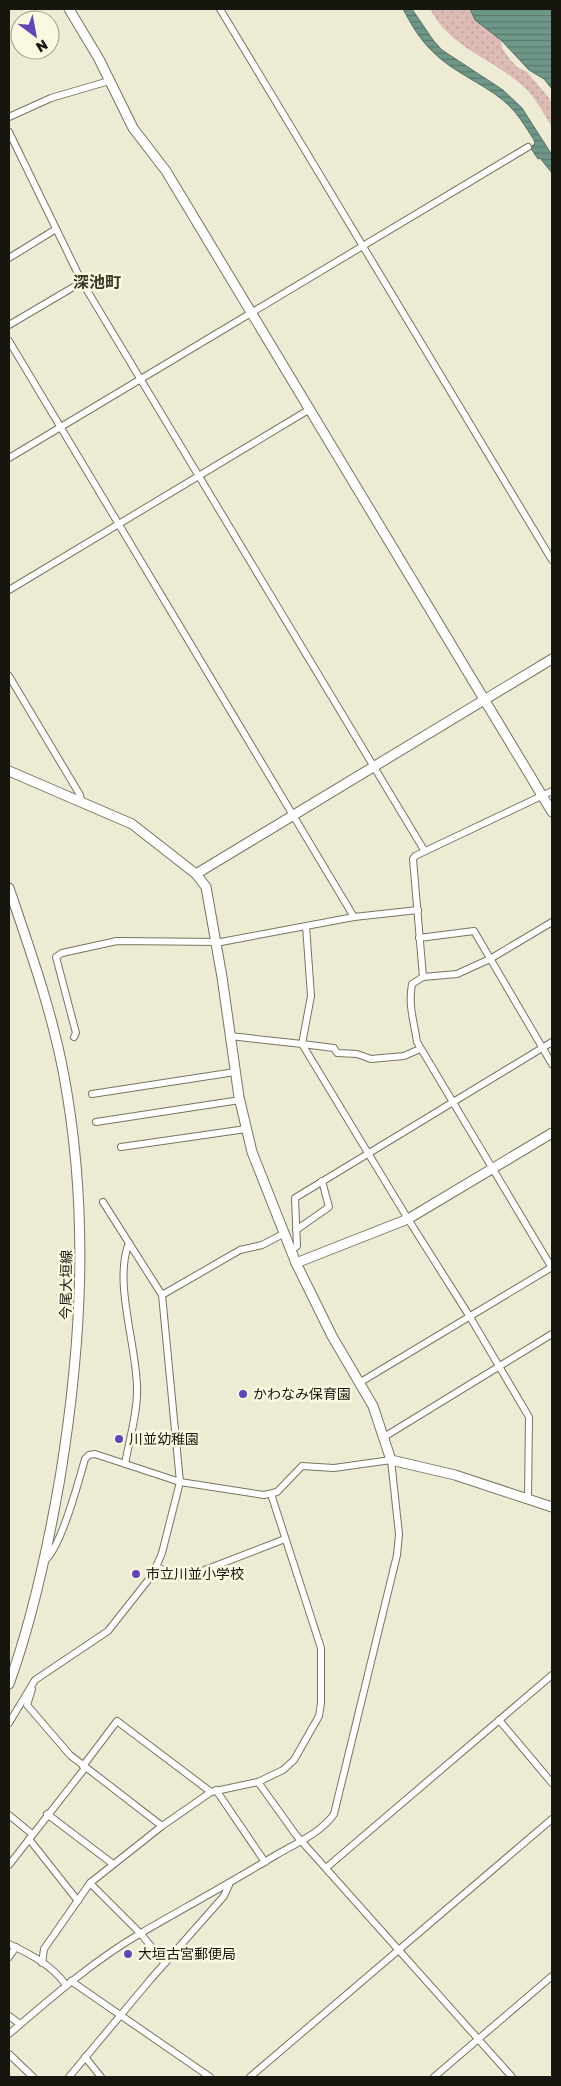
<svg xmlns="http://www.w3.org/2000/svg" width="561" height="2086" viewBox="0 0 561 2086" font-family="'Golos Text','Noto Sans JP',sans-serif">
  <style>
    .grass { fill: url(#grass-dots) }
    .water { fill: url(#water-rules); stroke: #547063 }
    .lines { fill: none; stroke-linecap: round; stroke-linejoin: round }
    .street-casing { stroke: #777561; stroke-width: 8 }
    .secondary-casing { stroke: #777561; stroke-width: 11 }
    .street { stroke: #fff; stroke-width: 6 }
    .secondary { stroke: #fff; stroke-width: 9 }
    .poi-dot { fill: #6144bc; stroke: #faf8e1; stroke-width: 2 }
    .labels { text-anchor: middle; stroke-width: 5; stroke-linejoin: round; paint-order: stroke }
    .street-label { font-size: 14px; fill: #17160e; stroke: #faf8e1 }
    .poi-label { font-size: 14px; fill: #17160e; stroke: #faf8e1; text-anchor: start }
    .quarter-label { font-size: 16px; font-weight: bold; fill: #383624; stroke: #faf8e1 }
  </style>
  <defs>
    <pattern id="grass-dots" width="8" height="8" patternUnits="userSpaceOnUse" patternTransform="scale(1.25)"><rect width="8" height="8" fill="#dbbbb4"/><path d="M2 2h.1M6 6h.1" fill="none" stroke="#bba09a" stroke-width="1.8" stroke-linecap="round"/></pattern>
    <pattern id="water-rules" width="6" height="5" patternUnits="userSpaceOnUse" patternTransform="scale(1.25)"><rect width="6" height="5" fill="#6e9788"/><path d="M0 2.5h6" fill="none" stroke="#597a6e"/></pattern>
  </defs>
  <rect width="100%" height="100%" fill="#edebd4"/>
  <path class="grass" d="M430,9H470L473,17L501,40L502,48L509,58L517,67L527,72L549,98L552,104V127C544,114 537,100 526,89C494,58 453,51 430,9Z"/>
  <g class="water">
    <path d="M403,9H412L433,40L442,50L503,90L522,108L552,155V173L540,158L538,159L530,147L535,144L534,140C525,126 517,112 504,101C481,82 452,72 431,50C419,38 411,24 403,9Z"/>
    <path d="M470,9H552V89L544,79L529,70L501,40L475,20Z"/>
  </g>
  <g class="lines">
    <g class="street-casing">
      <g id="street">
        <path d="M220,9L552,560"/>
        <path d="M9,117L51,98L109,81"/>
        <path d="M9,132L82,282L424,850"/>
        <path d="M9,258L56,229"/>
        <path d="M9,325L82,282"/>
        <path d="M9,341L354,917"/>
        <path d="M9,458L528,147"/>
        <path d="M9,590L310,409"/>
        <path d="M9,676L80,795L81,801"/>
        <path d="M552,791L415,856L413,859L423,977L457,974L490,959L552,922"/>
        <path d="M306,926L311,996L302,1044L334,1048L337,1053L357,1054L371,1059L404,1056L420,1049"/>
        <path d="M419,938L474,931L552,1064"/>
        <path d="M423,977L412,984C408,1006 414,1021 417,1042L552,1268"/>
        <path d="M230,1036L302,1044L408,1219L470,1317L529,1417L528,1499"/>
        <path d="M74,1037L76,1033L56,957L62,953L117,941L221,942L354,917L418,910"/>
        <path d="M92,1094L235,1072"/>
        <path d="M96,1122L240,1100"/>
        <path d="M121,1147L246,1129"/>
        <path d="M296,1230L329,1207L322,1181"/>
        <path d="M291,1251L297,1246L295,1198L552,1042"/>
        <path d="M162,1295L240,1250L262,1245L283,1234"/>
        <path d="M359,1383L552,1267"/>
        <path d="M384,1437L552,1334"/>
        <path d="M125,1464C129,1441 138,1411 137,1388C137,1347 113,1281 129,1243"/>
        <path d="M157,1567L178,1577L202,1571L285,1539"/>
        <path d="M32,1689L27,1705L70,1755L162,1826"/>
        <path d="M499,1720L552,1783"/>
        <path d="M9,1723L35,1680L108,1631L153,1574L162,1553L180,1482L162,1295L103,1202"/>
        <path d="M83,1766L117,1721L211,1792"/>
        <path d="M258,1782L296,1835L512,2077"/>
        <path d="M216,1790L265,1862"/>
        <path d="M47,1814L113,1864"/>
        <path d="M9,1815L32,1834"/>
        <path d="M29,1839L78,1901"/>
        <path d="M9,1865L85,1768"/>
        <path d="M326,1868L552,1675"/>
        <path d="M90,1883L140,1933L165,1963"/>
        <path d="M9,1944C30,1954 52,1965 66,1985"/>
        <path d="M9,1957L16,1947"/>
        <path d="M42,1963L44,1949L90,1883L162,1826L211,1792L258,1782L283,1770L294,1760L319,1716L321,1703V1648L271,1494"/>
        <path d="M71,1981L210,2077"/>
        <path d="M9,2016L20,2024"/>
        <path d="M9,2034C51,1998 93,1961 141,1933C186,1907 232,1882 276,1855C295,1844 322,1832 334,1814L397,1555L399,1534L391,1460L334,1468L302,1466L277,1492L264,1495L180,1482L95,1454L89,1455L85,1459C79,1480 60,1552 43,1562"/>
        <path d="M9,2054L33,2077"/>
        <path d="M85,2057L101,2077"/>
        <path d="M69,2077L150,1980L224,1896L229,1885"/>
        <path d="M250,2077L552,1819"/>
        <path d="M434,2077L552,1976"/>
      </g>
    </g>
    <g class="secondary-casing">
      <g id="secondary">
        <path d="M69,9L99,59L133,128L166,171L552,812"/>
        <path d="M9,771L132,824L196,874L206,887L222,977L239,1097L252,1152L296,1263L332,1336L373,1406L391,1460L455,1475L552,1507"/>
        <path d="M196,874L552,659"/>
        <path d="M9,888C30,950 52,1011 64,1076C89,1211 82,1343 60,1478C48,1547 33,1618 9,1684"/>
        <path d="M296,1263L408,1219L552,1133"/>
      </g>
    </g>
    <use href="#street" class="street"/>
    <use href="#secondary" class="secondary"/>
  </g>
  <g class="poi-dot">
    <circle cx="243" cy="1394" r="5"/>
    <circle cx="119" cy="1439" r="5"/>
    <circle cx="136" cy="1574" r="5"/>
    <circle cx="128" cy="1954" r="5"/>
  </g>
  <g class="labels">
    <g class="street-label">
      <text transform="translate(66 1285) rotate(-89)" y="5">今尾大垣線</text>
    </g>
    <g class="poi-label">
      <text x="253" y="1399">かわなみ保育園</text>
      <text x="129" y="1444">川並幼稚園</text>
      <text x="146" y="1579">市立川並小学校</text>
      <text x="138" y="1959">大垣古宮郵便局</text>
    </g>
    <g class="quarter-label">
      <text x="97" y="288">深池町</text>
    </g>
  </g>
  <rect width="561" height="2086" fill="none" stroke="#17160e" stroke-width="20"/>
  <g transform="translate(35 35) rotate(148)"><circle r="24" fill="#faf8e1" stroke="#9f9e8d"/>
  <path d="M0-4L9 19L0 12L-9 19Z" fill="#6144bc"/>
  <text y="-8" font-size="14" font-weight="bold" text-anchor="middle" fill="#17160e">N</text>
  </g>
</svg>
